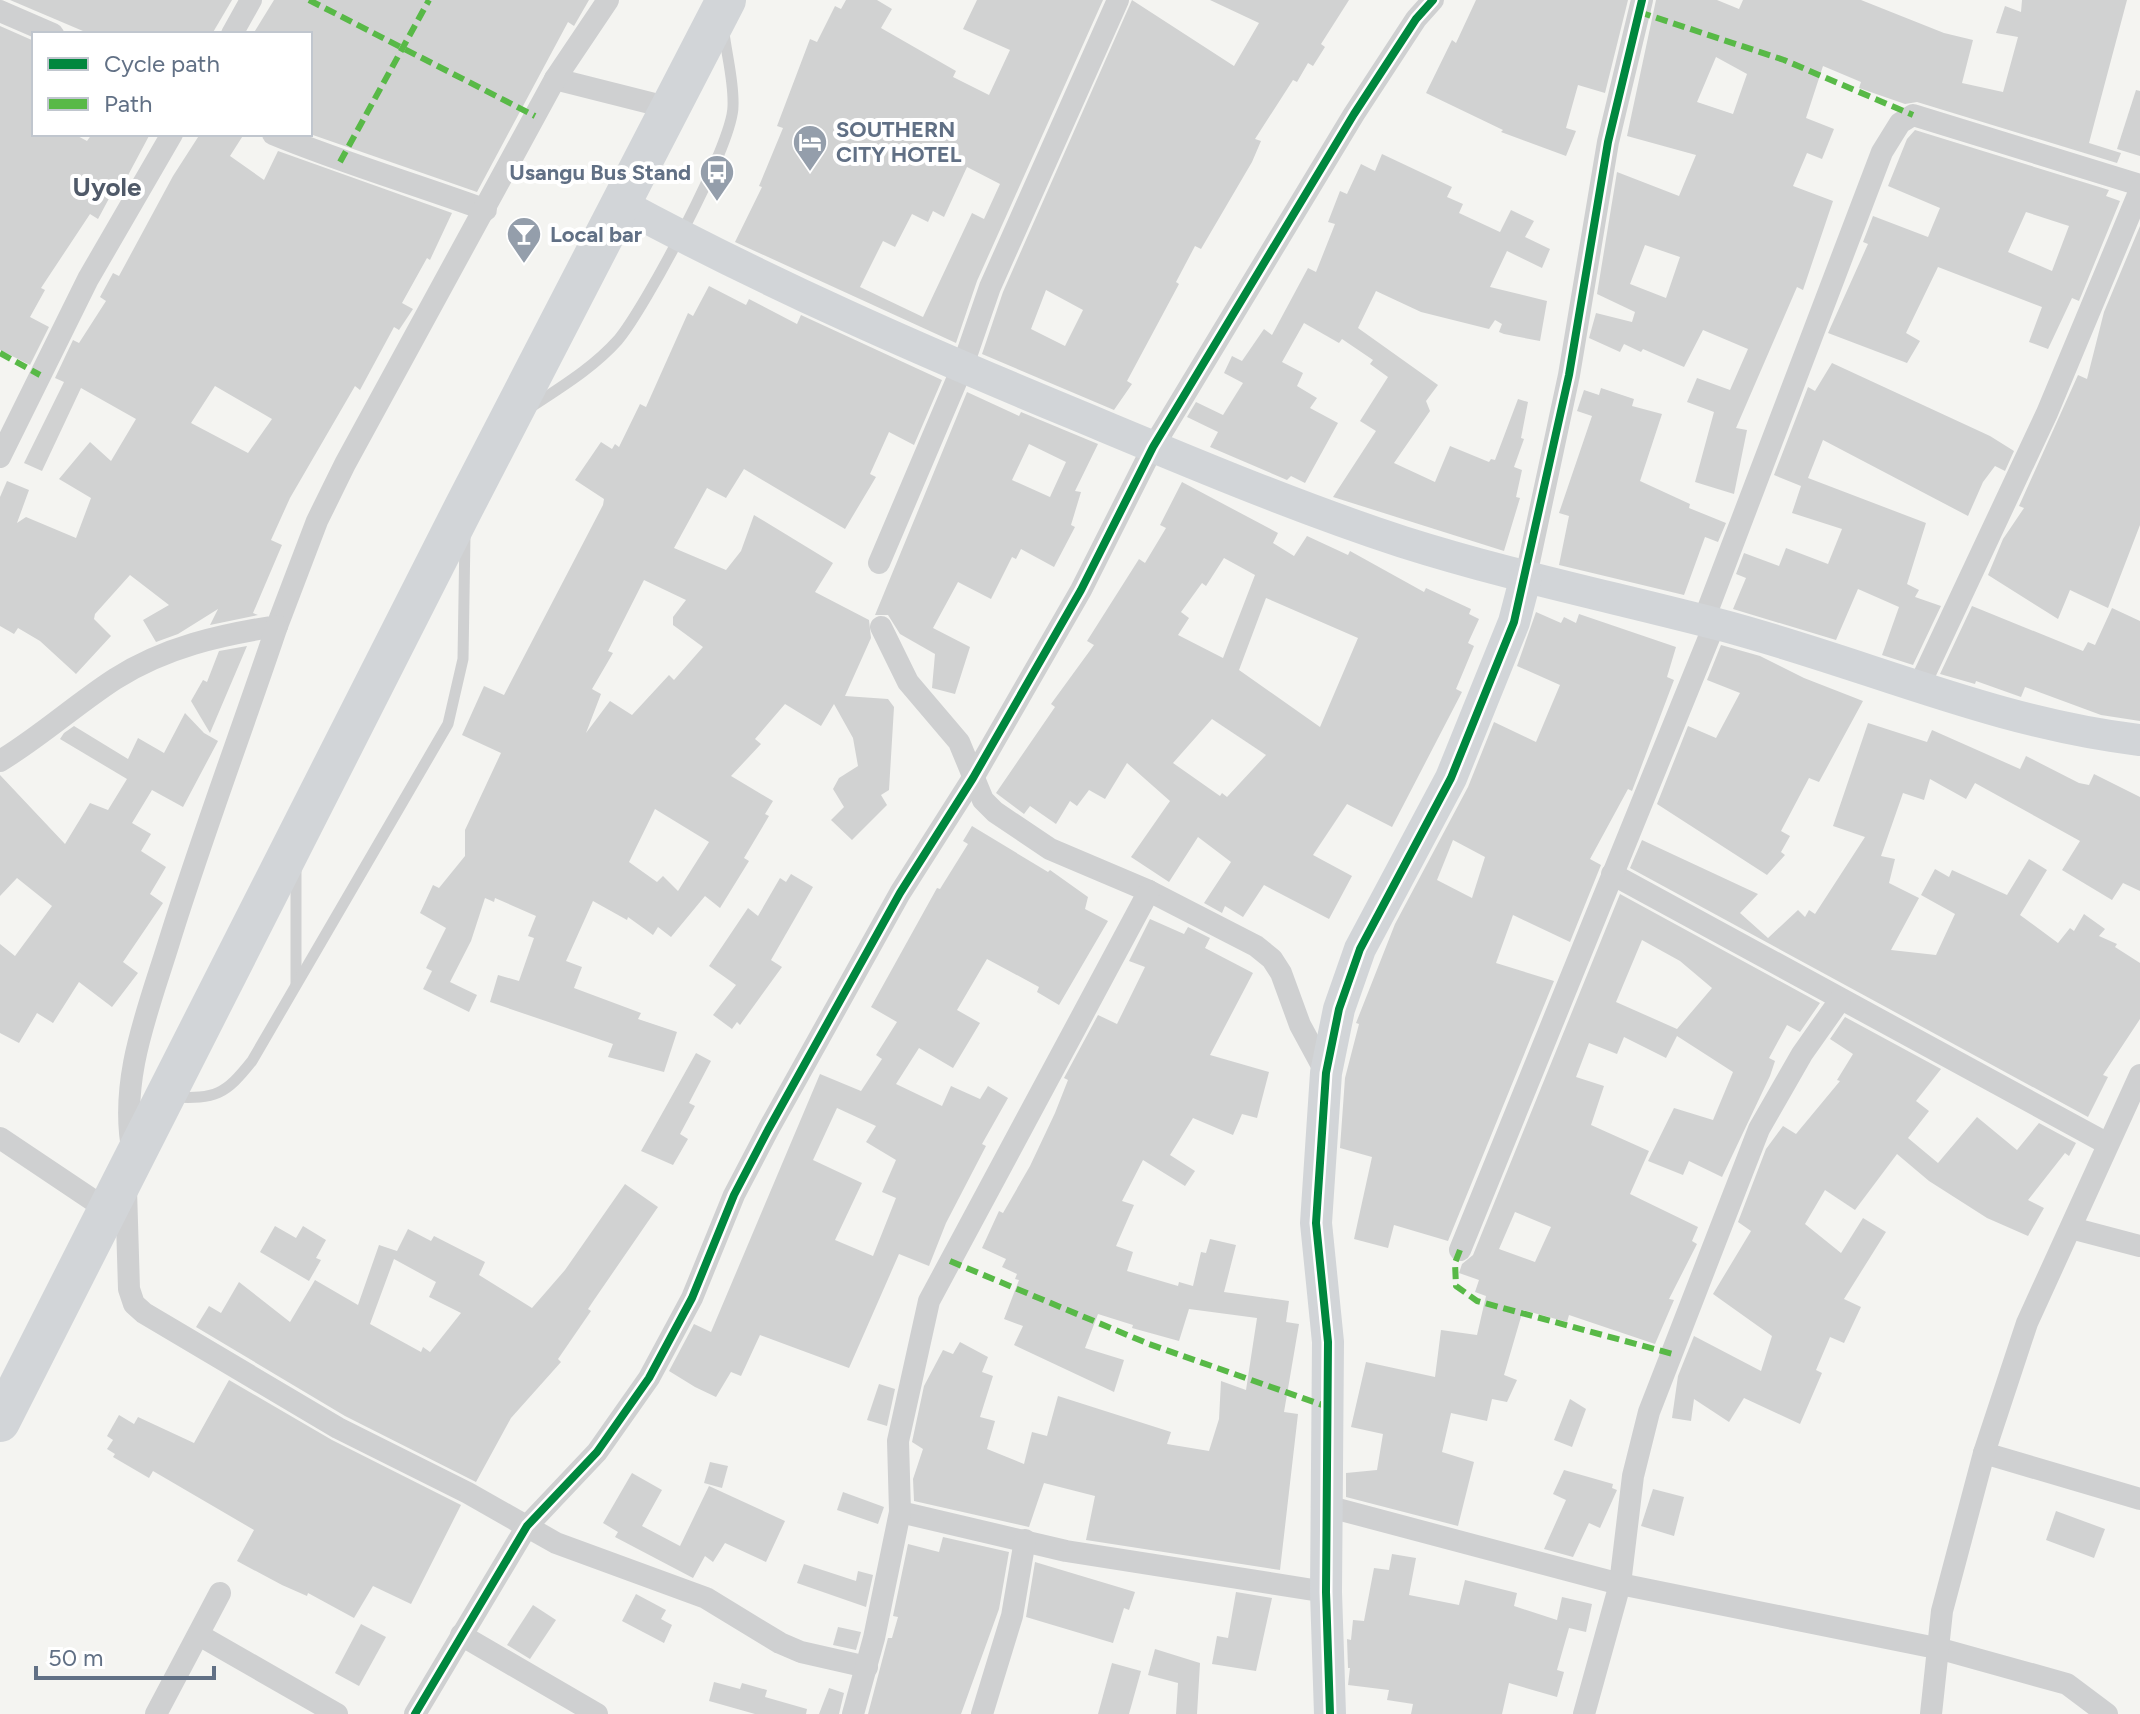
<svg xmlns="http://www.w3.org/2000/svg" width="2140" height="1714" viewBox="0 0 2140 1714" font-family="Figtree,sans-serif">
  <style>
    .building { fill: #d1d2d2; fill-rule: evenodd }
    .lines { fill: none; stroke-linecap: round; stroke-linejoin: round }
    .lane { stroke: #cfd0d1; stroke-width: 11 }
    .street { stroke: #cfd0d1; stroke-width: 22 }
    .secondary { stroke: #d2d5d8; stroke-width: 32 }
    .highway { stroke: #d2d5d8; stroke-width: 40 }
    .quiet { stroke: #58b947; stroke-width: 6; stroke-dasharray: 12 6; stroke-linecap: butt }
    .cycleway-casing { stroke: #fff; stroke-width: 13 }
    .cycleway { stroke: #00873e; stroke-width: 8 }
    .labels { text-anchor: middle; stroke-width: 8; stroke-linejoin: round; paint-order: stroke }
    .poi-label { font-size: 22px; font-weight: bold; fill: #617085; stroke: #fff; text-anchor: start }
    .quarter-label { font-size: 26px; font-weight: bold; fill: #505a69; stroke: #fff }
  </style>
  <rect width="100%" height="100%" fill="#f4f4f1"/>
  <g class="building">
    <path d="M10,0H232L212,34H90Z"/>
    <path d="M274,0H589L574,26L568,22L477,192L310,134V34H253Z"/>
    <path d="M846,0H877L892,9L881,28L956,71L953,77L989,95L1010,50L963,29L977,0H1103L977,281L956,343L735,242L762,187L759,186L783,128L777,126L810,39L817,42L835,6L841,9ZM967,167L1000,184L984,219L972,213L923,317L860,287L883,241L895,247L912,214L928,222L933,211L944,217Z"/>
    <path d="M1132,0L1234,66L1259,23L1210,0H1349L1321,44L1325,47L1313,66L1308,63L1297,82L1293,80L1255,139L1261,141L1252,162L1201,249L1195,246L1176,282L1179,284L1127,381L1132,384L1114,410L982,354L1003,292ZM1046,290L1083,310L1065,346L1031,329Z"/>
    <path d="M1476,0H1628L1605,93L1578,85L1566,128L1576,131L1566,156L1501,132L1503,130L1426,93L1452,40L1456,43Z"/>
    <path d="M1656,0H1717L1739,9L1743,0H1861L1944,33L1973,40L1962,83L2003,92L2018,37L1996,33L2005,6L2021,12L2022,0H2127L2089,143L2121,153L2117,163L1917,102L1905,104L1859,88L1861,82L1823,66L1806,118L1834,129L1822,159L1807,153L1793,186L1833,201L1803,290L1797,287L1736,428L1747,430L1734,494L1695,482L1714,412L1687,402L1697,378L1730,390L1748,349L1703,330L1684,367L1643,349L1641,352L1624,344L1620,352L1589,338L1596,313L1632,322L1635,312L1597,294L1617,172L1679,196L1696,155L1627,136ZM1716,57L1747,74L1733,114L1697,102ZM1645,245L1680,257L1666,298L1630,284Z"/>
    <path d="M0,26L34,41V134H74L87,141L92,134H150L126,179L121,176L98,219L90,214L41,288L45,290L30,317L49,327L30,365L0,350Z"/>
    <path d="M2136,90L2140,91V156L2117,149Z"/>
    <path d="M1915,130L2109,190L2106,196L2120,201L2079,301L2072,298L2048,349L2029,342L2042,307L1938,267L1906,333L1920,341L1907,363L1828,333L1868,244L1863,242L1873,216L1928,237L1940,208L1888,186L1907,139ZM2026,212L2069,226L2052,271L2008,252Z"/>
    <path d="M200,134H244L230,156L264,180L278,151L452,213L430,260L427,258L402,303L413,309L399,330L394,327L360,390L355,386L290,498L271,540L282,545L253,613L258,615L210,625L218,609L178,634L156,642L143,620L169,605L130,575L95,614L94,619L111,636L76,674L40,641L18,628L14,634L0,626V497L7,481L29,490L17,523L26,517L76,538L91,498L59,479L90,442L111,461L136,419L81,388L42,471L24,463L64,382L55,378L73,340L79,343L106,301L100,297L113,273L119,276L173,176ZM215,386L272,419L248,453L191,423Z"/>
    <path d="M1382,154L1452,187L1447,197L1463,204L1459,213L1500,232L1511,210L1534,221L1525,237L1550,249L1542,268L1507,251L1490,287L1547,301L1540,341L1504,334L1499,332L1502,324L1495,320L1489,329L1421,312L1376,291L1358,328L1438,385L1426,401L1430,411L1394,463L1435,482L1450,446L1489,462L1491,459L1495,460L1518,399L1528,402L1521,438L1524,439L1514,467L1522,470L1516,497L1520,498L1504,551L1333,497L1376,431L1360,421L1388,377L1370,364L1373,360L1342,339L1339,343L1304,323L1282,362L1303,373L1297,386L1317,398L1310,408L1338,423L1305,483L1291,476L1287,480L1210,447L1218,432L1187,417L1196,402L1223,415L1243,383L1224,373L1232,356L1242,361L1264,329L1272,335L1308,268L1316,272L1335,224L1328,222L1340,191L1347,194L1361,164L1375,171Z"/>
    <path d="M2140,226V525L2108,608L2070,590L2058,619L1988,575L2003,539L2024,508L2019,506L2078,375L2087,379L2104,312Z"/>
    <path d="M709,286L746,305L749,299L797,324L801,315L942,380L914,445L889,432L870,474L876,477L845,529L744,469L726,498L707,488L674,548L726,570L741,551L754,515L833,563L815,592L869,620L871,638L845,696L888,699L894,707L889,790L881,795L887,805L852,840L831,820L844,807L833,789L839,778L858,766L853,738L834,704L821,726L785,704L755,739L761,744L731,776L773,801L765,814L769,816L744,858L749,861L720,908L705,896L671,937L658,927L653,935L628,917L627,920L593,901L566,961L582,967L574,988L641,1013L638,1019L677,1032L664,1072L608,1057L613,1044L490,1002L498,975L519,981L534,938L528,936L536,916L495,898L494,902L485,898L471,941L450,982L477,995L469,1012L423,989L432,971L426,968L446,928L420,913L433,885L439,888L465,856V830L501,753L462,735L484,686L504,695L603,505L604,499L575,480L601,442L612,449L615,444L619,447L640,404L646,407L688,313L693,316ZM644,580L686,600L673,617V625L703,647L674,680L669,675L632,715L610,701L586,733L601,694L592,689L613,653L608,651ZM655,809L709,842L678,891L663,876L657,882L629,862Z"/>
    <path d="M1832,363L1990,436L2014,451L2005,471L1995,466L1983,482L1968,516L1823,440L1808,478L1926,523L1907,584L1919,590L1915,597L1941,606L1913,665L1882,655L1899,607L1858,589L1836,640L1733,609L1746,578L1736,574L1744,553L1779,566L1786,548L1828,564L1842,529L1792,513L1801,486L1774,475L1808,387L1815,391Z"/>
    <path d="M1601,388L1634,399L1632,406L1662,414L1640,481L1690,504L1689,508L1726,523L1718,542L1705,537L1684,595L1559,565L1569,516L1559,513L1592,416L1577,411L1584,390L1599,395Z"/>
    <path d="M967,392L1019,416L1021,412L1098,444L1075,491L1081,492L1071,525L1075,527L1054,567L1021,549L1016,559L1012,557L991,599L958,582L933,628L970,647L955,694L932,688L935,654L900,634L888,615H875ZM1029,444L1066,462L1050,497L1012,480Z"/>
    <path d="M1182,482L1278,533L1273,543L1294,556L1307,536L1348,555L1350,551L1424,592L1426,588L1471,609L1469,614L1479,619L1468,643L1474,646L1456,689L1462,692L1392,827L1347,804L1313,855L1352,876L1329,919L1264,885L1243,917L1225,906L1222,913L1204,903L1231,862L1198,837L1169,882L1131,857L1170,801L1127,763L1105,799L1089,790L1077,806L1070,801L1056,824L1030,806L1024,814L996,793L1055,707L1051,704L1094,645L1087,641L1139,559L1145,563L1166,528L1160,525ZM1224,558L1255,575L1223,658L1178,635L1189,618L1181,612L1202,583L1206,586ZM1266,598L1358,638L1320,727L1239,670ZM1212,719L1266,755L1227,797L1222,793L1220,796L1173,763Z"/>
    <path d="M1972,606L2083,651L2088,642L2095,645L2112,608L2140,621V721L2101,715L2025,687L2021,697L1976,681L1975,684L1940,674Z"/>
    <path d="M1536,612L1561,623L1564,617L1576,623L1579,614L1676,647L1667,677L1674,680L1632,791L1628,789L1590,859L1601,865L1570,942L1513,915L1496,963L1554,981L1448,1241L1394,1225L1388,1248L1354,1239L1372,1157L1340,1148L1345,1078L1359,1024L1356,1023L1395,924L1468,787L1494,722L1536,742L1560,685L1517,666ZM1453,840L1485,857L1472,898L1437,880Z"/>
    <path d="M1721,645L1760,656L1804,678L1863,701L1819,782L1809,778L1781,831L1790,836L1781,852L1785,855L1767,875L1657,804L1688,726L1716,738L1740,693L1707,680Z"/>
    <path d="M247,646L210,733L191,701L203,680L207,682L219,651Z"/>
    <path d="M185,713L204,733L218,741L183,807L152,790L132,823L151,834L141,851L166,867L150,894L163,903L123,962L138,973L112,1007L79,982L53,1023L37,1013L19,1043L0,1033V944L15,956L52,906L17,878L0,896V775L65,844L90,803L108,810L127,779L60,739L64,733L74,726L128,759L138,738L164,753Z"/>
    <path d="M1868,723L1927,742L1932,730L2020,769L2026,756L2079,783L2089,785L2094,774L2140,797V891L2123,883L2112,900L2062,870L2080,841L1975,783L1966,799L1930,779L1924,800L1903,793L1881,856L1895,859L1889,883L1919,898L1891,950L1936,955L1955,914L1921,895L1935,869L1949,877L1952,870L2007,895L2029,859L2047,870L2020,915L2058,943L2070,928L2074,931L2084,914L2105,929L2099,936L2117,944L2115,947L2140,963V1019L2103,1075L2108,1077L2088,1117L1630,868L1642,840L1758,894L1740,913L1768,938L1798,910L1805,917L1809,910L1815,914L1865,837L1833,826Z"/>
    <path d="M972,826L1048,872L1050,870L1088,897L1085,909L1108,921L1059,1005L1037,992L1039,987L987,959L957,1010L980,1023L953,1068L919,1048L896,1084L942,1106L951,1086L980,1099L988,1086L1008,1098L982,1144L986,1146L946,1223L929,1266L899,1254L849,1368L760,1335L741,1376L731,1372L716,1397L695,1387L669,1371L694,1324L711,1332L820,1074L861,1091L882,1059L876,1055L897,1022L871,1007L937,888L940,889L968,844L963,841ZM837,1108L876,1126L866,1142L896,1160L882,1192L896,1198L873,1256L835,1240L862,1183L813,1160Z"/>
    <path d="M791,874L813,887L771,960L782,967L740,1025L737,1022L732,1029L713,1015L736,985L709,966L748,908L758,916L780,878L786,882Z"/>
    <path d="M1620,894L1820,1003L1800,1032L1787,1025L1769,1058L1775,1061L1770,1076L1722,1177L1689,1161L1683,1175L1648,1161L1674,1108L1713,1120L1733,1072L1677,1036L1666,1058L1624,1037L1617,1054L1589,1043L1576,1077L1604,1086L1591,1125L1649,1151L1630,1194L1698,1227L1692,1241L1697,1244L1669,1299L1674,1300L1655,1344L1569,1315L1567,1322L1523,1310L1504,1375L1517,1380L1507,1402L1492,1399L1487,1421L1451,1413L1442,1452L1474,1462L1458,1526L1346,1497V1473L1377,1470L1383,1434L1351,1427L1366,1362L1435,1377L1441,1330L1477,1335L1486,1296L1475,1292L1479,1280L1459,1273L1462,1264L1473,1255ZM1642,940L1680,961L1712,988L1677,1029L1616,1002ZM1515,1212L1551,1227L1535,1262L1499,1249Z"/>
    <path d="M1150,919L1184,934L1188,927L1210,938L1205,948L1253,973L1210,1055L1269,1072L1257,1118L1242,1114L1233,1135L1193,1118L1170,1155L1195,1171L1185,1186L1143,1160L1122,1201L1134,1205L1116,1246L1133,1252L1127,1271L1178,1286L1179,1282L1193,1286L1201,1252L1206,1253L1210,1239L1236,1245L1224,1292L1289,1301L1286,1322L1299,1324L1284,1412L1298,1414L1280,1570L1086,1540L1095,1496L1044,1483L1029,1527L914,1501L913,1479L923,1449L912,1442L924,1386L943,1350L953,1354L960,1342L988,1357L982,1372L993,1376L980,1417L995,1421L987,1449L1024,1464L1032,1432L1047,1436L1058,1396L1171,1432L1167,1444L1209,1451L1219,1419L1221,1381L1246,1390L1257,1318L1189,1309L1179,1341L1132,1328L1133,1325L1098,1314L1085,1348L1124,1360L1114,1392L1014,1345L1023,1326L1004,1319L1019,1280L1015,1279L1017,1274L1002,1267L1006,1259L982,1248L999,1211L1003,1213L1030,1166L1055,1113L1068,1080L1064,1078L1098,1015L1117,1024L1145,967L1129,961Z"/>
    <path d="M1845,1017L1941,1069L1916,1101L1929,1111L1908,1138L1938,1163L1977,1117L2017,1150L2039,1123L2076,1143L2069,1156L2065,1153L2028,1200L2044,1208L2028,1236L1987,1218L1929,1181L1897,1154L1855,1210L1825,1190L1805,1224L1841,1253L1863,1218L1886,1232L1844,1299L1861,1307L1844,1343L1830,1337L1816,1370L1822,1373L1800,1424L1744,1398L1729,1422L1694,1399L1691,1421L1672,1418L1678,1376L1694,1336L1761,1371L1772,1336L1713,1294L1751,1231L1738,1222L1766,1149L1783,1126L1796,1134L1840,1081L1837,1080L1853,1054L1830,1039Z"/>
    <path d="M696,1053L711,1061L689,1103L695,1106L680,1134L688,1139L673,1165L641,1151Z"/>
    <path d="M625,1184L658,1207L594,1300L588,1309L591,1311L558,1359L561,1362L511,1418L476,1482L345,1416L196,1327L209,1306L221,1313L239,1282L290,1322L315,1280L358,1305L379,1245L397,1251L408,1229L431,1241L434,1236L485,1262L479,1275L532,1308L565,1270ZM394,1259L436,1282L429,1297L461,1313L430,1352L423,1347L421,1352L370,1324Z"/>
    <path d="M275,1226L296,1238L303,1226L326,1240L316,1258L321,1260L309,1281L260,1252Z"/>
    <path d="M229,1380L332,1440L461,1505L411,1604L373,1586L354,1618L308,1593L307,1596L282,1585L237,1561L254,1530L153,1471L149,1478L113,1457L115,1454L107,1449L113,1440L107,1436L119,1415L134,1424L138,1417L194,1443Z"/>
    <path d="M879,1384L895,1389L887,1426L867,1420Z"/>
    <path d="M1570,1399L1586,1409L1572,1447L1554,1440Z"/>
    <path d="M710,1462L728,1466L722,1488L704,1483Z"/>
    <path d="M1564,1470L1613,1484L1612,1488L1617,1490L1600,1528L1589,1523L1573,1557L1544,1549L1566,1500L1553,1494Z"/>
    <path d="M632,1473L662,1490L642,1526L680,1546L709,1486L785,1521L766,1562L725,1543L713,1562L705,1556L693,1578L615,1537L618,1532L603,1523Z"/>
    <path d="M1653,1489L1684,1497L1674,1536L1641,1526Z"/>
    <path d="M843,1492L884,1507L878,1524L837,1510Z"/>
    <path d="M2056,1511L2105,1529L2094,1558L2046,1540Z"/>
    <path d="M943,1537L1009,1552L999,1609L961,1714H868L888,1638H892L898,1617L893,1616L908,1544L939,1552Z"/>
    <path d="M1392,1554L1416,1558L1409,1595L1459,1605L1465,1580L1517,1593L1514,1606L1557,1620L1562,1597L1592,1604L1586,1632L1569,1628L1557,1670L1564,1672L1557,1697L1509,1683L1502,1714H1411L1413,1704L1387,1700L1389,1690L1348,1685L1350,1668H1348L1347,1639L1351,1640L1353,1620L1364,1621L1374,1568L1389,1570Z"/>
    <path d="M1035,1562L1135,1592L1129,1610L1124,1608L1113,1643L1026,1617Z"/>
    <path d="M804,1564L856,1581L858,1571L873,1575L866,1607L797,1583Z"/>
    <path d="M1236,1592L1272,1598L1256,1671L1212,1664L1217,1636L1228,1638Z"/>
    <path d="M636,1594L666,1610L661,1619L672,1625L664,1643L622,1621Z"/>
    <path d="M533,1605L556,1620L530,1659L507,1645Z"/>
    <path d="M361,1624L386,1637L359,1686L335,1673Z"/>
    <path d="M838,1627L861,1632L856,1650L833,1645Z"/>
    <path d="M1155,1649L1200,1663L1197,1714H1176L1178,1683L1148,1675Z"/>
    <path d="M1112,1663L1141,1671L1129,1714H1098Z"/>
    <path d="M714,1682L740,1689L742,1683L767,1690L765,1697L807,1709L806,1714H755L709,1701Z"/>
    <path d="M829,1688L844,1693L839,1714H819Z"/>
  </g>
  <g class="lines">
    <g class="lane">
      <path d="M531,407C561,387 593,368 618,340C645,308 733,144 733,106C734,82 727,57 724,33"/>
      <path d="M296,984V869"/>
      <path d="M173,1097C216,1099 225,1095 252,1061L448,724L463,659L465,535"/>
    </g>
    <g class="street">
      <path d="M0,11L53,34"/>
      <path d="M232,34L251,0"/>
      <path d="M555,79L670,108"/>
      <path d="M273,134C343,163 415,184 486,210"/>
      <path d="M0,457L88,279L172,134"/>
      <path d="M879,563L962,368L990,287L1118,0"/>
      <path d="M1526,576L1569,375L1608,142L1642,0"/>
      <path d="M1703,622L1882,152L1900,123L1913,115L2140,185"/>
      <path d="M881,627L908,682L959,742L983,800L995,812L1050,849L1149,891L1256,946L1272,959L1281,973L1300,1025L1326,1073"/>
      <path d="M1918,688L2047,413L2140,190"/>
      <path d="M0,761C40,737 75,705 115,679C165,647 220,635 277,626L317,521L345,464L555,79L608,0"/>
      <path d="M1612,874L2106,1143"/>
      <path d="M0,1138L106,1209"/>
      <path d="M133,1153C118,1080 149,1008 170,939C203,833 242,730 277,626"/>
      <path d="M126,1189L129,1289L134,1304L144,1313L338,1428L468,1493L556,1543L706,1598L780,1643L801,1652L867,1667"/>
      <path d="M2071,1228L2140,1246"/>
      <path d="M1460,1250L1715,623"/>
      <path d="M1984,1453L2140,1499"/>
      <path d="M1326,1506L1620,1584L1941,1649L2067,1684L2107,1714"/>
      <path d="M900,1512L1066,1551L1326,1592"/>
      <path d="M199,1635L337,1714"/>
      <path d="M461,1635L597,1714"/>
      <path d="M156,1714L220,1593"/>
      <path d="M415,1714L527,1526L597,1452L649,1378L692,1298L734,1195L768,1130L900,893L973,778L1081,590L1153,447L1354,114L1416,19L1433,0"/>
      <path d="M853,1714L874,1638L900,1512L898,1441L929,1301L1149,891"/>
      <path d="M982,1714L1012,1616L1025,1540"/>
      <path d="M1584,1714L1620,1584L1633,1476L1649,1412L1759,1129L1802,1054L1840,1000"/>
      <path d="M1931,1714L1942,1611L1984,1453L2027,1323L2140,1075"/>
    </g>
    <g class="secondary">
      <path d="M621,204C769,284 922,351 1077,415C1185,460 1293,506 1403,542C1507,575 1613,597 1717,624C1860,661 1993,723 2140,740"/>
      <path d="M1330,1714L1326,1592L1328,1342L1316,1223L1326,1073L1339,1009L1360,949L1451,778L1514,622L1526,576"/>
    </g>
    <path class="highway" d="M0,1422L464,507L726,0"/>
    <g class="quiet">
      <path d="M309,0L535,116"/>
      <path d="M1639,12L1784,60L1913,115"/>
      <path d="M340,162L429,0"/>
      <path d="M0,353L40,375"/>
      <path d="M1460,1250L1455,1263L1456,1286L1477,1301L1673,1354"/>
      <path d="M950,1261L1149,1344L1328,1407"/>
    </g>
    <g class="cycleway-casing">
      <g id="cycleway">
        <path d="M415,1714L527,1526L597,1452L649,1378L692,1298L734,1195L768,1130L900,893L973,778L1081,590L1153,447L1354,114L1416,19L1433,0"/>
        <path d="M1330,1714L1326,1592L1328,1342L1316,1223L1326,1073L1339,1009L1360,949L1451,778L1514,622L1569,375L1608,142L1642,0"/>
      </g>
    </g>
    <use href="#cycleway" class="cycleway"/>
  </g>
  <defs>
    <g id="hotel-pin" transform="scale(1.8)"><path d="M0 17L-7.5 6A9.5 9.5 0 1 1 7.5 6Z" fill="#949eab" stroke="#fff"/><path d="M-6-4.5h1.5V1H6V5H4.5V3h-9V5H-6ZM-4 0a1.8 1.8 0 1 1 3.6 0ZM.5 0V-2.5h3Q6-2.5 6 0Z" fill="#fff"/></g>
    <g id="bus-pin" transform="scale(1.8)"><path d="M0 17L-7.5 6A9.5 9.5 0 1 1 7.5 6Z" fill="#949eab" stroke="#fff"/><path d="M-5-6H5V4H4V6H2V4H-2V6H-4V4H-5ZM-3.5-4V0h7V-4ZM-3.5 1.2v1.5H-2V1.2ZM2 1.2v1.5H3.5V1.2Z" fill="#fff"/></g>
    <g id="bar-pin" transform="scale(1.8)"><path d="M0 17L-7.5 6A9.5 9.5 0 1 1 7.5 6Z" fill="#949eab" stroke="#fff"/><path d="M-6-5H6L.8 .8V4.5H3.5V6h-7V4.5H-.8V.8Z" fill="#fff"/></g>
  </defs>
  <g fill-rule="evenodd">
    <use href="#hotel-pin" x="810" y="142"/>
    <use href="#bus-pin" x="717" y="172"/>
    <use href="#bar-pin" x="524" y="234"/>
  </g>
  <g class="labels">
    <g class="poi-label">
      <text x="836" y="137">SOUTHERN<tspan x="836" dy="25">CITY HOTEL</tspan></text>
      <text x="691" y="180" text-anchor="end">Usangu Bus Stand</text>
      <text x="550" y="242">Local bar</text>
    </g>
    <g class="quarter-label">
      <text x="107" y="196">Uyole</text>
    </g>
  </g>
  <rect x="32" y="32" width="280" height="104" fill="#ffffff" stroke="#c0c6ce" stroke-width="2"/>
  <rect x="48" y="58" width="40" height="12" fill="#00873e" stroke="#c0c6ce" stroke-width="2"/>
  <text x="104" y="72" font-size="24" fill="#617085">Cycle path</text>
  <rect x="48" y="98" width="40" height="12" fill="#58b947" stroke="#c0c6ce" stroke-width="2"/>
  <text x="104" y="112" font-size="24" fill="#617085">Path</text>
  <path d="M36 1666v12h178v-12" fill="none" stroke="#617085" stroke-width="4"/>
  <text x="48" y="1666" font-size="24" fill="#617085" stroke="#ffffff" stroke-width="6" paint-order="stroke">50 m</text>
</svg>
